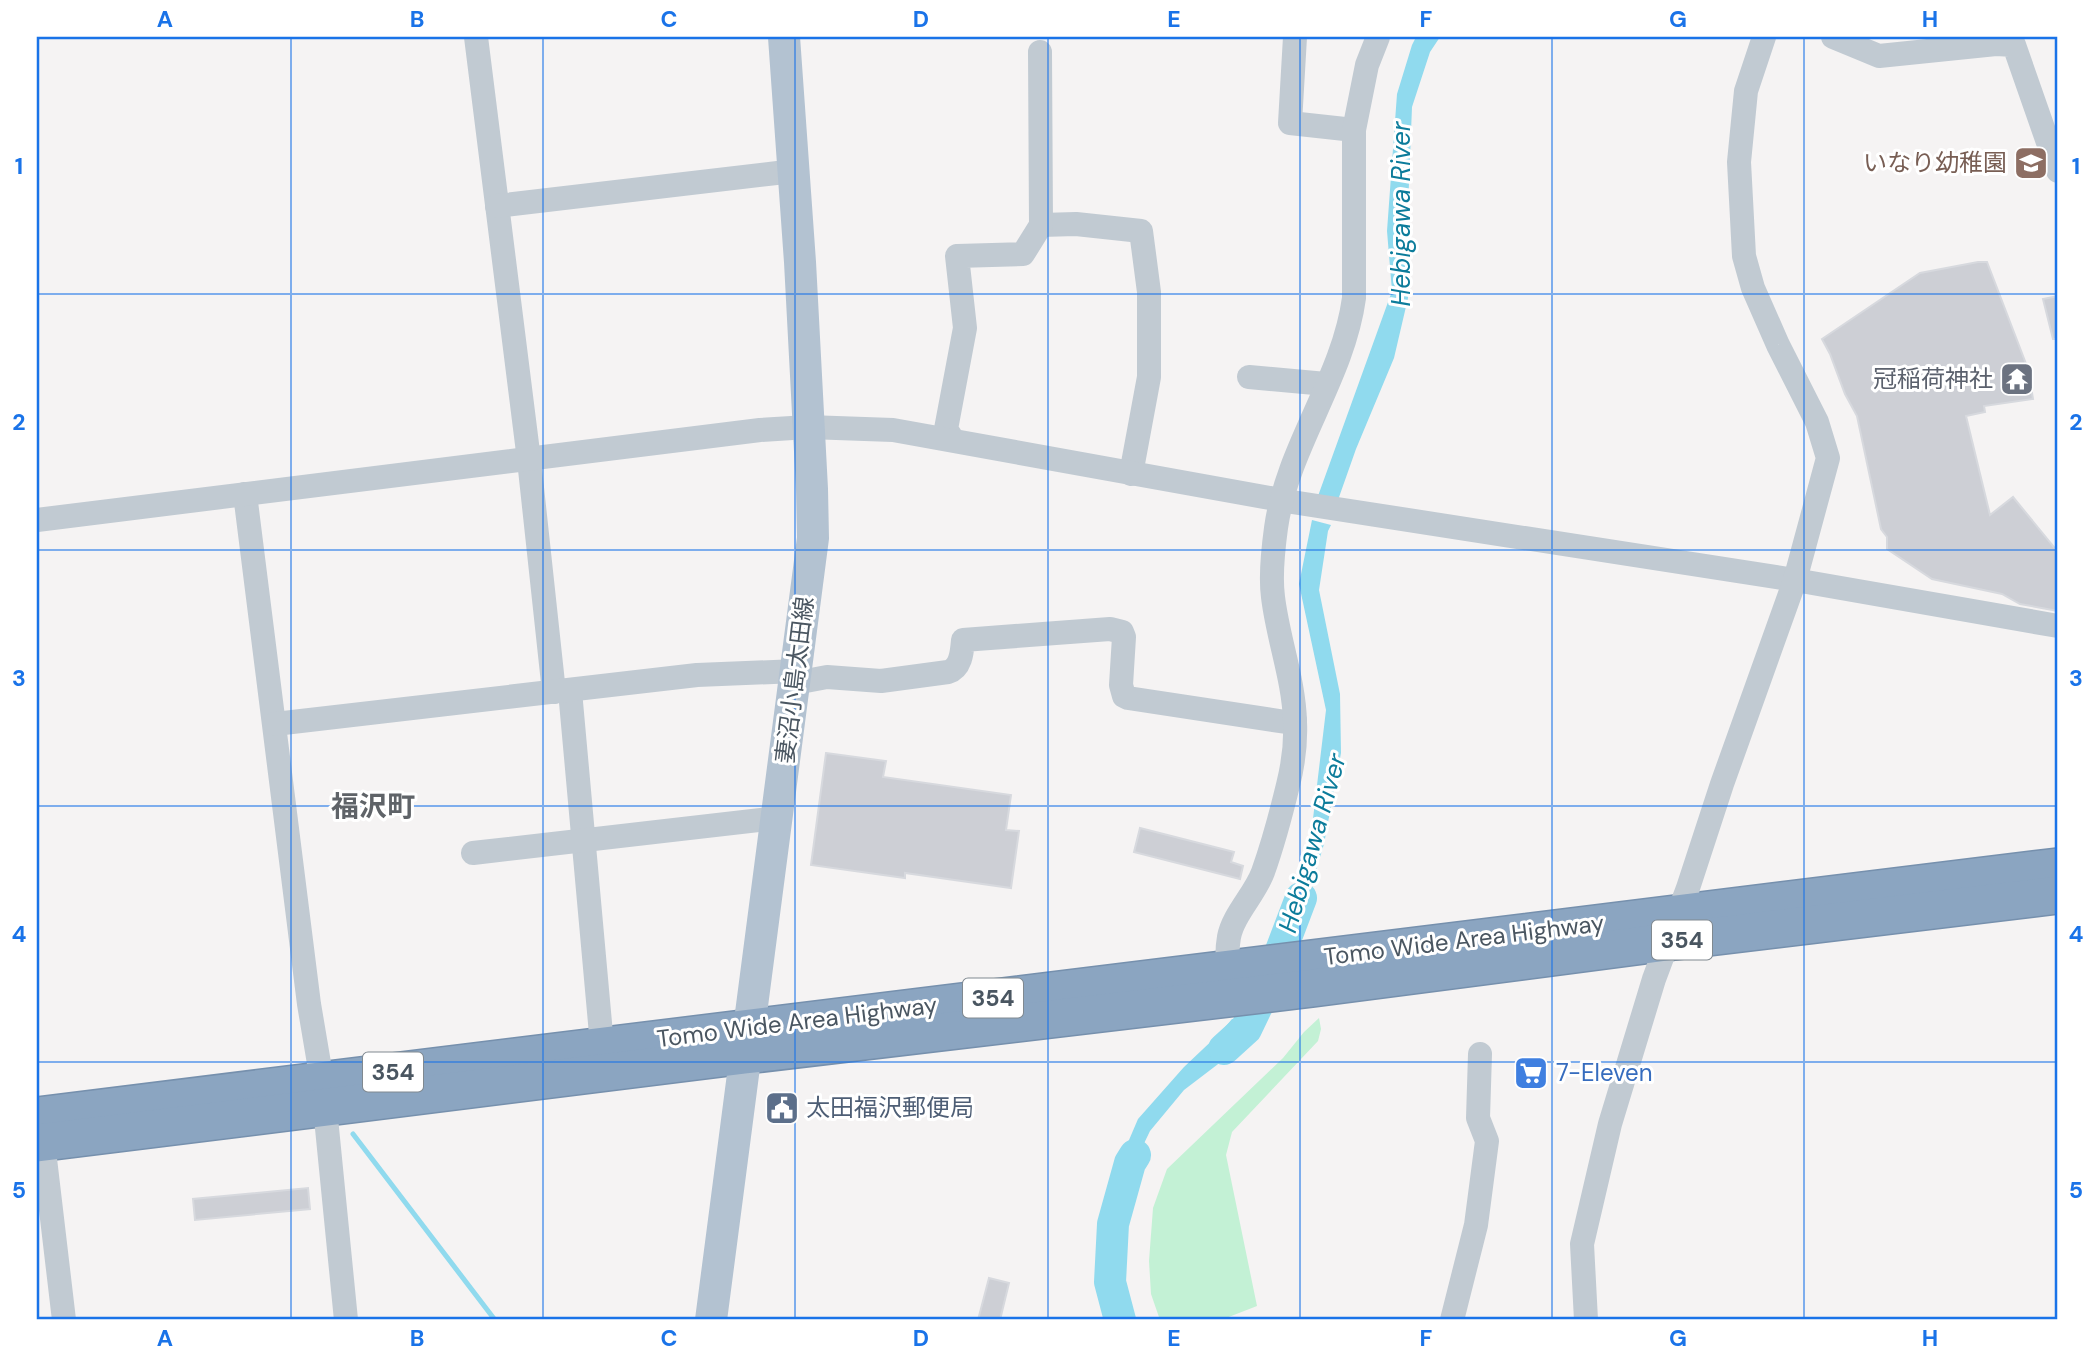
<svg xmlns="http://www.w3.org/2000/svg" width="2095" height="1357" viewBox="0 0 2095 1357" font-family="'DM Sans','Noto Sans JP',sans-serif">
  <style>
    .green { fill: #c3f1d5 }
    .water { fill: #90daee }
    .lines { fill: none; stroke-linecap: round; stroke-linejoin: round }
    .stream { stroke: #90daee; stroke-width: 5 }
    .river { stroke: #90daee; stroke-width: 32 }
    .building { fill: #cdcfd5; stroke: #d7d9de; stroke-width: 2 }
    .highway-casing { stroke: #7690ad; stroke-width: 40 }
    .minor { stroke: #c1cad2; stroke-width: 24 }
    .major { stroke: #b3c2d1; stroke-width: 32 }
    .highway { stroke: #8ba5c1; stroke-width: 37 }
    .grid { fill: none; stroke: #1a73e8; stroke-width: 2; stroke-opacity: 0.55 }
    .labels { text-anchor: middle; stroke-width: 6; stroke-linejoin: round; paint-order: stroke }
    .shield { fill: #fff; stroke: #808990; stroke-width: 2 }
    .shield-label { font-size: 23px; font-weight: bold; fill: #4a5661 }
    .education-label { font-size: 24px; fill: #785e54; stroke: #fff; text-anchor: end }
    .worship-label { font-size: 24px; fill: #5b616d; stroke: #fff; text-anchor: end }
    .street-label { font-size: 24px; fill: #4a5661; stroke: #fff }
    .shop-label { font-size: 24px; fill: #366cbe; stroke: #fff; text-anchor: start }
    .service-label { font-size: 24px; fill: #4e5e75; stroke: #fff; text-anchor: start }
    .water-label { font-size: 26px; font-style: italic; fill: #0c7c9b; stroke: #fff }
    .quarter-label { font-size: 28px; font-weight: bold; fill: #5f6368; stroke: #fff }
    .neatline { fill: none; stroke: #1a73e8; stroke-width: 2.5 }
    .grid-label { font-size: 23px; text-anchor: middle; font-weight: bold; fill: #1a73e8 }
  </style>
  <rect width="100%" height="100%" fill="#f5f3f3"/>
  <path class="green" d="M1319,1018L1321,1029L1318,1041L1232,1132L1226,1155L1257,1306L1221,1320H1160L1151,1294L1149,1261L1153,1208L1167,1169L1283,1058L1304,1032Z"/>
  <g class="water">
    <path d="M1416,37H1440L1430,52L1412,107L1406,259L1408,298L1394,358L1356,449L1338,500L1318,496L1392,291L1387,231L1397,94L1412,45Z"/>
    <path d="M1312,520L1331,525L1328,531L1319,590L1340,694L1341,753L1324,844L1296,937L1279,939L1312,827L1326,710L1299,584Z"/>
    <path d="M1265,1015L1226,1058L1184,1090L1150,1131L1125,1183L1113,1224L1114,1265L1121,1295L1116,1304L1124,1320H1107L1103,1309L1098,1251L1105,1196L1138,1119L1184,1067L1221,1032L1232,1019Z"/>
  </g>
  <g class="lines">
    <path class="stream" d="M353,1134L495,1320"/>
    <g class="river">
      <path d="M1224,1049L1246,1029L1271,977L1301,898"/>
      <path d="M1120,1320L1110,1282L1113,1224L1130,1163L1135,1155"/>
    </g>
  </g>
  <g class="building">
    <path d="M1978,262H1987L2028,369L2033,399L1984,406L1985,412L1966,416L1990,515L2013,497L2058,552V611L2020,604L2002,594L1932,579L1887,549V537L1881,529L1857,416L1845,394L1830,354L1822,339L1920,273Z"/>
    <path d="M2058,296V339H2053L2043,299Z"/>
    <path d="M826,753L886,761L883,777L1011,795L1006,830L1019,831L1011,888L905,873V878L811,865Z"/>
    <path d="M1140,828L1234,852L1231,862L1243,866L1240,879L1134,852Z"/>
    <path d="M308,1188L310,1209L195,1220L193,1199Z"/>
    <path d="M989,1278L1009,1283L1000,1320H978Z"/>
  </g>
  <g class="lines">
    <g class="highway-casing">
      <g id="highway">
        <path d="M37,1116L2058,867"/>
        <path d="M37,1143L745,1055L1313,988L1667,942L2058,895"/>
      </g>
    </g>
    <g class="minor">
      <path d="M476,37L529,460L554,692"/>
      <path d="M1295,37L1290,123L1354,130"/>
      <path d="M1833,37L1879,56L1996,44L2014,45L2058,171"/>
      <path d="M497,206L794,171"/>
      <path d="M1041,225L1076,224L1141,231L1149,292V377L1131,474"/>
      <path d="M1249,377L1326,384"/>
      <path d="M953,440L946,429L965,328L957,256L1023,254L1041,225L1040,52"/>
      <path d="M245,494L309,1004L322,1081"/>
      <path d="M37,520L760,430L808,427L893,430L1292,502L1795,580L2058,626"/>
      <path d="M795,683L827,677L881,681L948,672C961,668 962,652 963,640L1110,629L1122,632L1124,637L1121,685L1124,696L1128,698L1286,722L1295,720"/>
      <path d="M570,691L602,1045"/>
      <path d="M275,724L697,675L797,671"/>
      <path d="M473,853L777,818"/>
      <path d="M1228,969C1227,958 1227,948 1229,937C1233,915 1255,894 1263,872C1273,844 1281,814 1288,785C1293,765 1296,743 1295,722C1294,680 1278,639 1273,597C1270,575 1273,550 1276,528C1287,447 1343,379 1354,298V130L1367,65L1378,37"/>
      <path d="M325,1108L346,1320"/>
      <path d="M43,1142L64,1320"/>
      <path d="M1452,1320L1476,1225L1487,1141L1478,1118L1480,1054"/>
      <path d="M1586,1320L1582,1244L1610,1124L1654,979L1688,888L1722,784L1795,580L1828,458L1817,422L1778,345L1753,288L1744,256L1739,162L1746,91L1764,37"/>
    </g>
    <path class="major" d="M711,1320L813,538L812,489L800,262L784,37"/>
    <use href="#highway" class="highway"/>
  </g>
  <path class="grid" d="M291,37V1320M543,37V1320M795,37V1320M1048,37V1320M1300,37V1320M1552,37V1320M1804,37V1320M37,294H2058M37,550H2058M37,806H2058M37,1062H2058"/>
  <defs>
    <g id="school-square" transform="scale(1.75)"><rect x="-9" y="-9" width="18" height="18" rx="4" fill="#8d6e63" stroke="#fff"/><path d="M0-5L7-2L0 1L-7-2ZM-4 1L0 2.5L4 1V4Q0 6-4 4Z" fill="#fff"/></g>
    <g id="temple-square" transform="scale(1.75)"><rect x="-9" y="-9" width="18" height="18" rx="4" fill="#6b7280" stroke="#fff"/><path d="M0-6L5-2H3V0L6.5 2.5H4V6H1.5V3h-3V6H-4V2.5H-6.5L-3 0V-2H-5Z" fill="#fff"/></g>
    <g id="supermarket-square" transform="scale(1.75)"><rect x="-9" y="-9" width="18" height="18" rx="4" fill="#3f7fe0" stroke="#fff"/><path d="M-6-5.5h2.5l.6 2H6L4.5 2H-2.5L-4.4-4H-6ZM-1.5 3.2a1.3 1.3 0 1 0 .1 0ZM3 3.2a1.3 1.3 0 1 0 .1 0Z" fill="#fff"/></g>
    <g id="civic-square" transform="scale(1.75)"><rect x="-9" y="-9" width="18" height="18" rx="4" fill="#5c6f8a" stroke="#fff"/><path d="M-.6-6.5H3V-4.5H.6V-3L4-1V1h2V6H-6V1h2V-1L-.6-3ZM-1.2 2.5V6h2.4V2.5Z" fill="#fff"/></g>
  </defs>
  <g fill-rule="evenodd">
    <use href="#school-square" x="2031" y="163"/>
    <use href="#temple-square" x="2017" y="379"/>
    <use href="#supermarket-square" x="1531" y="1073"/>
    <use href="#civic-square" x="782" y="1108"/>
  </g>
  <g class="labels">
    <g class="shield">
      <rect x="1652" y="920.5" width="60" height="39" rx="5"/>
      <rect x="963" y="978.5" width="60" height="39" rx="5"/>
      <rect x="363" y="1052.5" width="60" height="39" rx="5"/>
    </g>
    <g class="shield-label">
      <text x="1682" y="948">354</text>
      <text x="993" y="1006">354</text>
      <text x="393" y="1080">354</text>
    </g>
    <g class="education-label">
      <text x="2007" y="171">いなり幼稚園</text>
    </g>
    <g class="worship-label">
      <text x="1993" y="387">冠稲荷神社</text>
    </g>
    <g class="street-label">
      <text transform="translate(795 680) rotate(-83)" y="8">妻沼小島太田線</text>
      <text transform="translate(1464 940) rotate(-7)" y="8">Tomo Wide Area Highway</text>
      <text transform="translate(797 1022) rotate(-7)" y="8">Tomo Wide Area Highway</text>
    </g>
    <g class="shop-label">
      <text x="1556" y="1081">7-Eleven</text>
    </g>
    <g class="service-label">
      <text x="806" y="1116">太田福沢郵便局</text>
    </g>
    <g class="water-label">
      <text transform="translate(1401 214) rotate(-90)" y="9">Hebigawa River</text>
      <text transform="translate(1312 843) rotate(-74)" y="9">Hebigawa River</text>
    </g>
    <g class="quarter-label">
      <text x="373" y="816">福沢町</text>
    </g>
  </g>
  <rect width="2095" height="1357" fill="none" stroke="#ffffff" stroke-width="77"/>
  <rect x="38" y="38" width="2018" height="1280" class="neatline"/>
  <g class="grid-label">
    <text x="165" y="27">A</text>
    <text x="417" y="27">B</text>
    <text x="669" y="27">C</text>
    <text x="921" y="27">D</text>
    <text x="1174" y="27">E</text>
    <text x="1426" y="27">F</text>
    <text x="1678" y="27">G</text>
    <text x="1930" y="27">H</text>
    <text x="19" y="174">1</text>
    <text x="2076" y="174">1</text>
    <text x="19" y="430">2</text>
    <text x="2076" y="430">2</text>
    <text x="19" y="686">3</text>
    <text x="2076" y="686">3</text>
    <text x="19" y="942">4</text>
    <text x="2076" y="942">4</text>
    <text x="19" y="1198">5</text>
    <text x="2076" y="1198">5</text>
    <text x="165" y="1346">A</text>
    <text x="417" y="1346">B</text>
    <text x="669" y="1346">C</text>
    <text x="921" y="1346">D</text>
    <text x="1174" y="1346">E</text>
    <text x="1426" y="1346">F</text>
    <text x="1678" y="1346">G</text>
    <text x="1930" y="1346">H</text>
  </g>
</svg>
